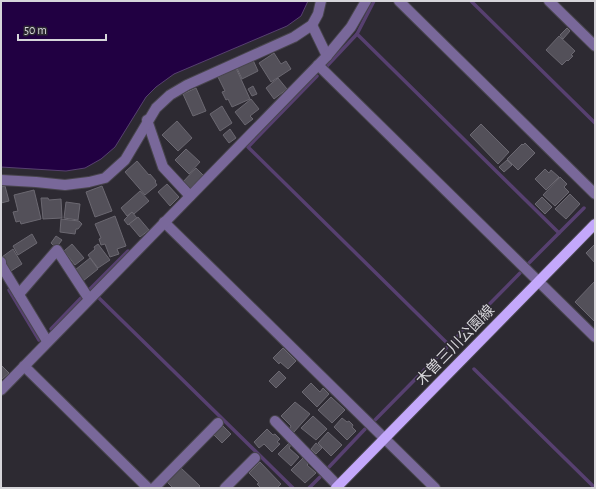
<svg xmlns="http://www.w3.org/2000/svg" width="596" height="489" viewBox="0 0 596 489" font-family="'Alegreya Sans','Noto Sans JP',sans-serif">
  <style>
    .water { fill: #210042; stroke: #574070 }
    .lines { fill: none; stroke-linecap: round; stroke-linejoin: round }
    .stream { stroke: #574070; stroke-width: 3.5 }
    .building { fill: #535059; stroke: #6b6871 }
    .minor-casing { stroke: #48454d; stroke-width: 12 }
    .major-casing { stroke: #48454d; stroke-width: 12 }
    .minor { stroke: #79689a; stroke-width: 10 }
    .major { stroke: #c4a8fb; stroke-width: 10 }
    .labels { text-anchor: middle; stroke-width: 3.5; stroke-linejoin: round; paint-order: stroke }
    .street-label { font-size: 15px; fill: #d6d5da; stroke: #2d2a32 }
  </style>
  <rect width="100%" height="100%" fill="#2d2a32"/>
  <path class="water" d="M1,1H308L301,16L287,26L174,74L156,87L146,97L115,147L101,159L85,168L66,171L1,167Z"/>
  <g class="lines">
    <g class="stream">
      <path d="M471,1L595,123"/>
      <path d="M357,34L559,233"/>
      <path d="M326,67L357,34L374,1"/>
      <path d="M317,76L248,147L449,345"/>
      <path d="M528,264L584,208"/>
      <path d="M90,289L128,251"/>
      <path d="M9,290L39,340"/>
      <path d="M99,298L293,488"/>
      <path d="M51,329L81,298"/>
      <path d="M474,369L595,488"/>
      <path d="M375,420L520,273"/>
      <path d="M329,467L365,429"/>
      <path d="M309,488L320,477"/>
    </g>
  </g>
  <g class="building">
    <path d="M567,28L570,31L563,39L560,35Z"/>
    <path d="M559,36L575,51L571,55L573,56L568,61L567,60L562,65L546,50Z"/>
    <path d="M274,53L281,64L286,61L291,69L271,82L259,63Z"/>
    <path d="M253,60L258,71L242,79L236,66Z"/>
    <path d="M236,68L250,99L232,107L228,99L226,100L222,92L225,91L218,77Z"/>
    <path d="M278,78L287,89L274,99L266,88Z"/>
    <path d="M253,86L257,94L252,96L248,89Z"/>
    <path d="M196,88L206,111L193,116L183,94Z"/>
    <path d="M251,99L259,109L250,116L253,119L245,125L235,112Z"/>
    <path d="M222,106L232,123L220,131L210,114Z"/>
    <path d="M177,121L192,138L178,151L162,135Z"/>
    <path d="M481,124L509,152L498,164L470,135Z"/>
    <path d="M230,129L236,138L229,143L223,135Z"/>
    <path d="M525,143L535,153L518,170L507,159L522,144L523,145Z"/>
    <path d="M186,149L200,162L189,174L175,160Z"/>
    <path d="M507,160L512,165L504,172L499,167Z"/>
    <path d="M137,161L149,175L150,174L156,181L155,182L157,185L145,195L125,172Z"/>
    <path d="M196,168L203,175L189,189L182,183Z"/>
    <path d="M545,169L549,173L551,170L559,177L546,190L535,179Z"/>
    <path d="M560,177L567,184L564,187L569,192L555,206L543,195Z"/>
    <path d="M167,184L179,197L170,206L158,192Z"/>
    <path d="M5,186L9,201L1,203V187Z"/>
    <path d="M102,186L112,211L95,217L86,192Z"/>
    <path d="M34,190L41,219L21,224L20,221L16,222L13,212L18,211L14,195Z"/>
    <path d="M140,191L149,201L134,214L132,212L127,216L121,208Z"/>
    <path d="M570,194L580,204L566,219L555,209Z"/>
    <path d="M542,197L552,207L545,214L535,204Z"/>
    <path d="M41,198H48L49,200L61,199L62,218L43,219Z"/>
    <path d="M66,202L80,204L78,220L64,218Z"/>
    <path d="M132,212L137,218L128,225L124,220Z"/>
    <path d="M115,216L126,246L117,249L119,254L110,257L105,244L101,245L99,239L101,238L95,224Z"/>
    <path d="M138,217L149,230L140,237L129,224Z"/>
    <path d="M61,219L79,221L82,224L78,229H76L75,234L60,232Z"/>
    <path d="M32,234L37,243L18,255L13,246Z"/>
    <path d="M56,236L62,240L56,248L51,243Z"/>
    <path d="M72,244L84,258L75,265L64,251Z"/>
    <path d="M98,244L110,260L98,268L88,255L95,249L94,247Z"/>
    <path d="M595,244V263L586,253Z"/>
    <path d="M13,249L22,264L11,271L2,257Z"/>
    <path d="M90,258L98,269L83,281L75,270Z"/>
    <path d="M595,281V322L575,302Z"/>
    <path d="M283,348L296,361L288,369L280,362L279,364L273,358Z"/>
    <path d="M1,365L9,373L1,380Z"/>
    <path d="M279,371L286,378L276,388L269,381Z"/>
    <path d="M311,383L320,392L323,388L329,394L317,407L302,392Z"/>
    <path d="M331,397L345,410L332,423L318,410Z"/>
    <path d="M295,402L310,414L294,432L290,428L291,426L281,416Z"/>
    <path d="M313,416L327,429L316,440L301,428Z"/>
    <path d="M342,418L347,422L349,421L353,425L352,427L356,431L347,440L334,427Z"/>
    <path d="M222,425L231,434L222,443L212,433Z"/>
    <path d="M267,429L273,435L275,434L280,439L277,442L280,444L272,452L264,444L259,448L254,442Z"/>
    <path d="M328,432L342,445L331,456L318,443Z"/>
    <path d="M289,443L291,445L289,448L299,457L291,466L278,454Z"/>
    <path d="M316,443L322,448L316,454L311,449Z"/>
    <path d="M304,457L310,462L307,465L316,473L305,483L291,470Z"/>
    <path d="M260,462L281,484L277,488H261L257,484L259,483L249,473Z"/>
    <path d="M181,468L200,486L198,488H173L167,482Z"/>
  </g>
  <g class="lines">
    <g class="minor-casing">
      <g id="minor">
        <path d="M399,1L595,194"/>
        <path d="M549,1L595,46"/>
        <path d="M312,25L327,56"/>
        <path d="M318,65L595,337"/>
        <path d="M147,120L163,167L190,196"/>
        <path d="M1,180L36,182L65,185L89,182L105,178L125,160L156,108L170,95L187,85L294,37L312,25L318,14L321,1"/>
        <path d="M164,222L435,488"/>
        <path d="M1,262V265L47,341"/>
        <path d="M19,294L57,250L89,299"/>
        <path d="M24,366L148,488"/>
        <path d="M1,390L327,56L351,27L366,1"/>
        <path d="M275,421L338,486"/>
        <path d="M154,488L218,423"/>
        <path d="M225,488L255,458"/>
      </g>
    </g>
    <g class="major-casing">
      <path id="major" d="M336,488L595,224"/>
    </g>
    <use href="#minor" class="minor"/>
    <use href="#major" class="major"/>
  </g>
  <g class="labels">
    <g class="street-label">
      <text transform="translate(455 345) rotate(-46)" y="5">木曽三川公園線</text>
    </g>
  </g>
  <rect width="596" height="489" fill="none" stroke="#d6d5da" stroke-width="4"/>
  <path d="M18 34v6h88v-6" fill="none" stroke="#d6d5da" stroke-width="2"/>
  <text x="24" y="34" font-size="12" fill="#d6d5da" stroke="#2d2a32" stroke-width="3" paint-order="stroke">50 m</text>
</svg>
